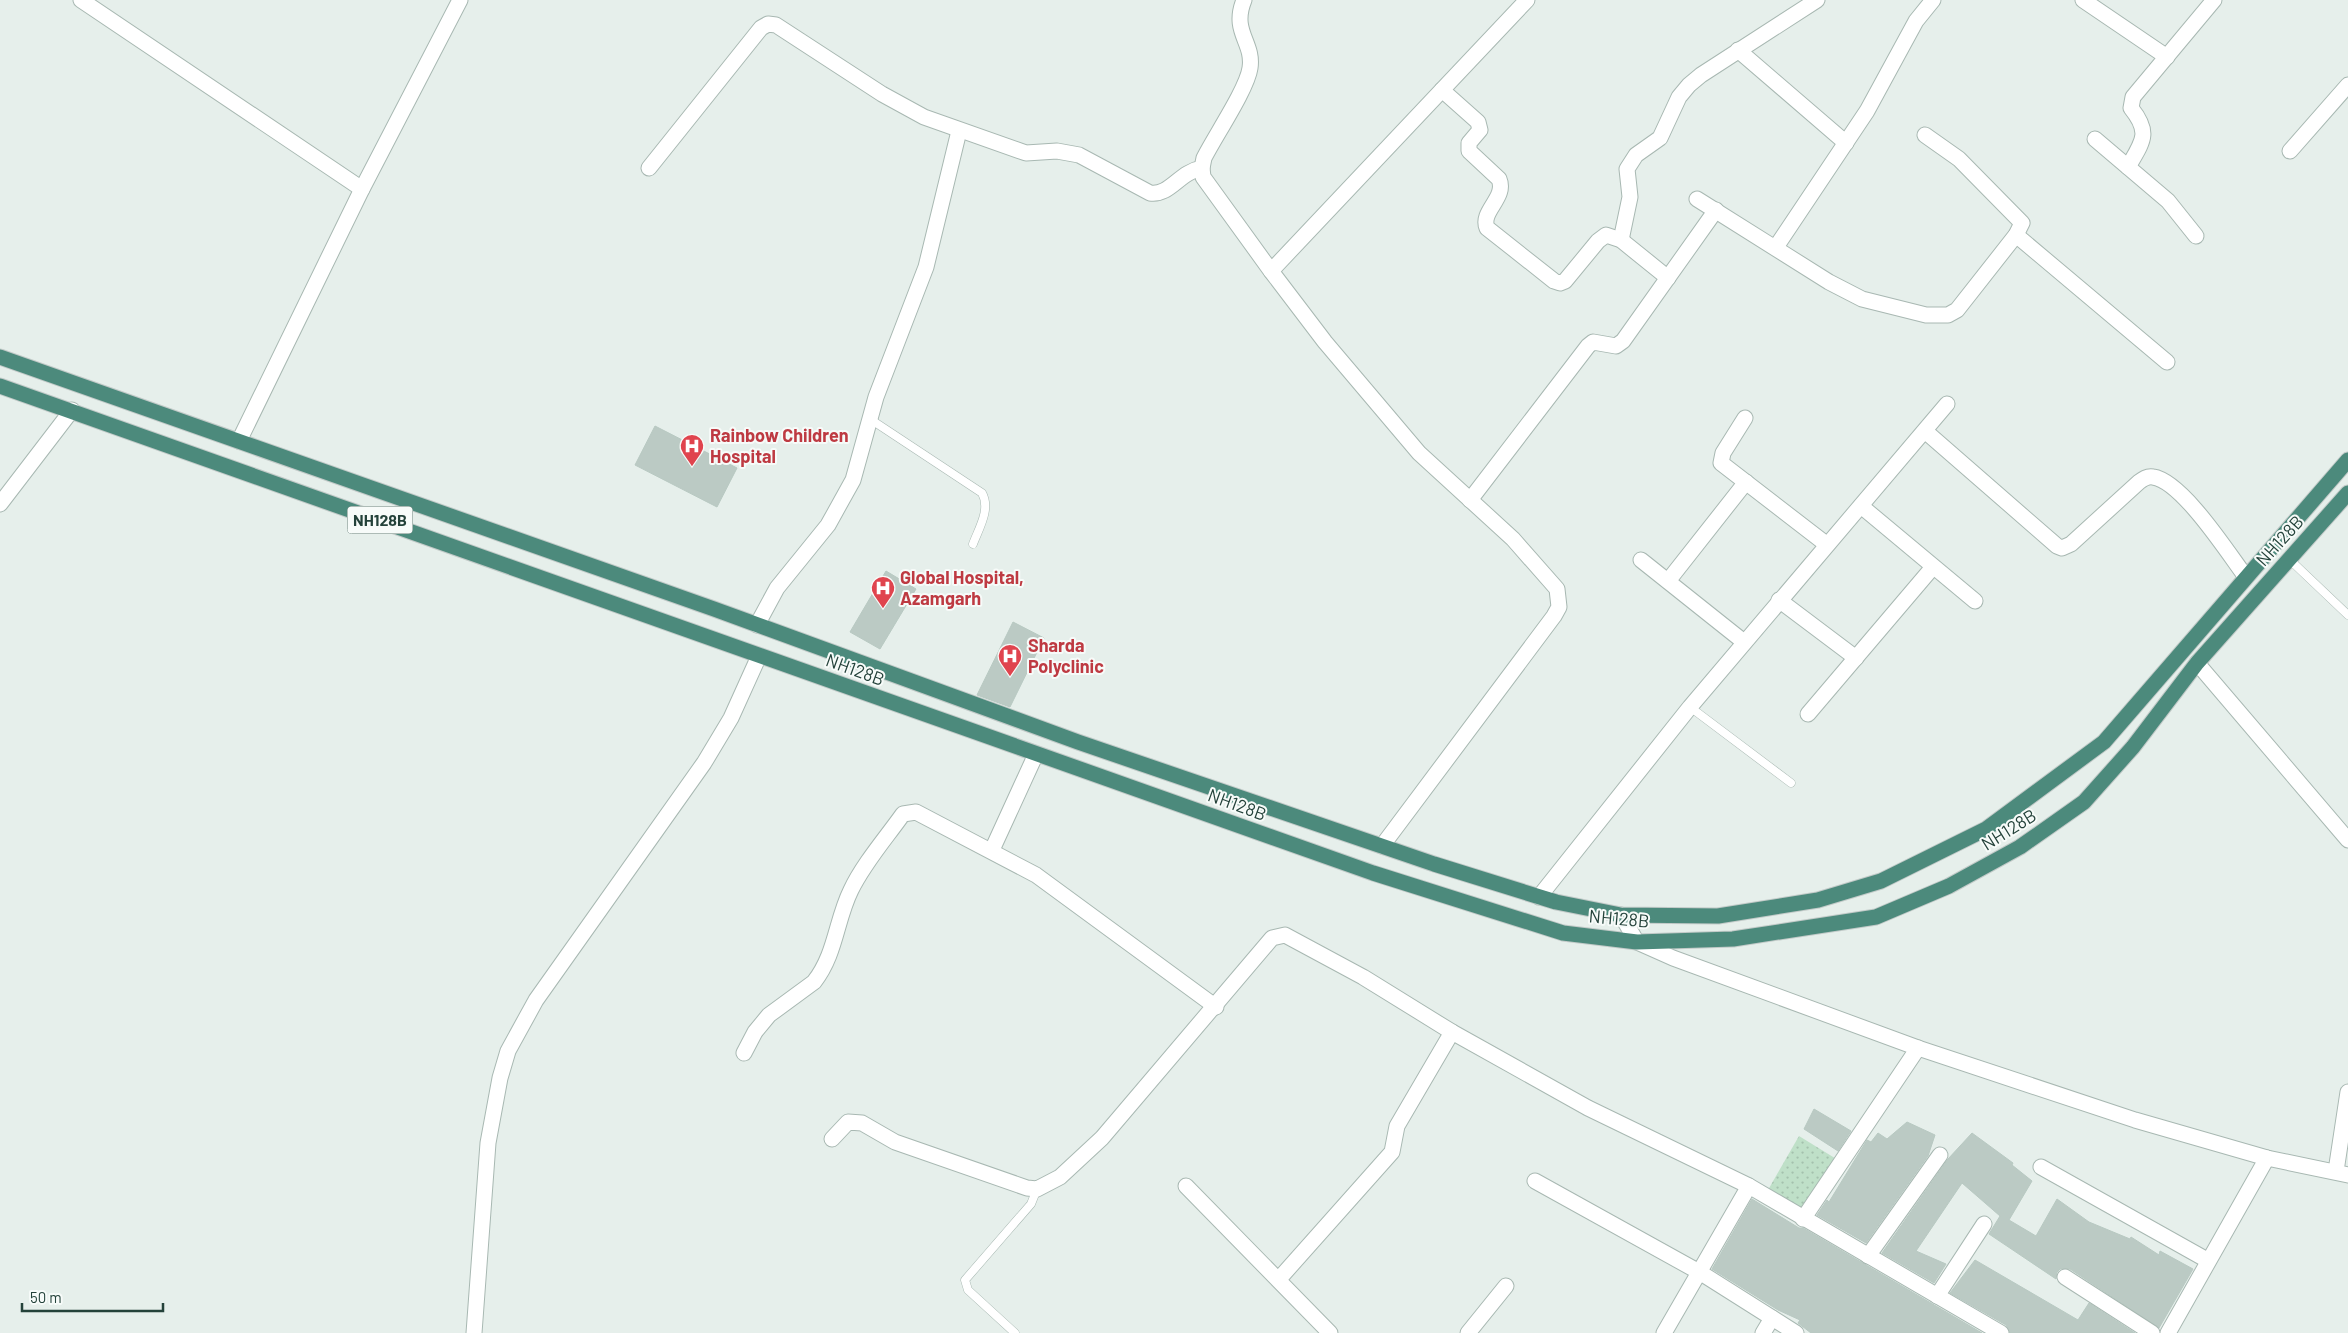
<svg xmlns="http://www.w3.org/2000/svg" width="2348" height="1333" viewBox="0 0 2348 1333" font-family="Barlow,sans-serif">
  <style>
    .grass { fill: url(#grass-dots) }
    .building { fill: #bbcac4; stroke: #b8c9c2 }
    .lines { fill: none; stroke-linecap: round; stroke-linejoin: round }
    .service-casing { stroke: #a8b8b2; stroke-width: 9 }
    .minor-casing { stroke: #a8b8b2; stroke-width: 17 }
    .tertiary-casing { stroke: #a8b8b2; stroke-width: 17 }
    .trunk-casing { stroke: #c2cac8; stroke-width: 17 }
    .service { stroke: #fff; stroke-width: 8 }
    .minor { stroke: #fff; stroke-width: 15 }
    .tertiary { stroke: #fff; stroke-width: 15 }
    .trunk { stroke: #4c8a7c; stroke-width: 15 }
    .labels { text-anchor: middle; stroke-width: 4; stroke-linejoin: round; paint-order: stroke }
    .shield { fill: #f7fbf9; stroke: #637a73; stroke-width: 1 }
    .shield-label { font-size: 16px; font-weight: bold; fill: #24423a }
    .health-label { font-size: 18px; font-weight: bold; fill: #be3a42; stroke: #f7fbf9; text-anchor: start }
    .street-label { font-size: 18px; fill: #24423a; stroke: #f7fbf9 }
  </style>
  <defs>
    <pattern id="grass-dots" width="8" height="8" patternUnits="userSpaceOnUse" patternTransform="scale(1.25)"><rect width="8" height="8" fill="#bfe0c8"/><path d="M2 2h.1M6 6h.1" fill="none" stroke="#a4c1ad" stroke-width="1.8" stroke-linecap="round"/></pattern>
  </defs>
  <rect width="100%" height="100%" fill="#e6efeb"/>
  <path class="grass" d="M1799,1136L1838,1160L1803,1211L1768,1190Z"/>
  <g class="building">
    <path d="M655,426L737,468L717,507L635,465Z"/>
    <path d="M886,571L916,589L880,649L850,632Z"/>
    <path d="M1013,622L1044,638L1010,707L977,695Z"/>
    <path d="M1814,1109L1851,1131L1838,1151L1804,1129Z"/>
    <path d="M1907,1122L1935,1135L1928,1156L1866,1243L1817,1215L1827,1200L1829,1202L1867,1140L1871,1142L1878,1133L1887,1139Z"/>
    <path d="M1972,1133L2013,1163L2012,1165L2032,1181L2009,1220L2036,1236L2057,1199L2089,1222L2130,1239L2131,1237L2159,1255L2160,1251L2193,1269L2159,1328L2070,1269H2060L2057,1272L2056,1279L1989,1234L2000,1216L1962,1183L1916,1251L1946,1264L1934,1283L1882,1253L1948,1159Z"/>
    <path d="M1752,1199L1799,1228H1803L1982,1333H1811L1798,1323L1800,1320L1778,1310L1712,1269Z"/>
    <path d="M1975,1260L2078,1320L2089,1303L2135,1333H2010L2006,1325L1950,1293Z"/>
  </g>
  <g class="lines">
    <g class="service-casing">
      <g id="service">
        <path d="M870,419L982,493C991,509 979,528 973,544"/>
        <path d="M2289,559L2348,615"/>
        <path d="M1690,707L1791,783"/>
        <path d="M1015,1333L968,1290L965,1280L1031,1204L1037,1189"/>
      </g>
    </g>
    <g class="minor-casing">
      <g id="minor">
        <path d="M81,0L362,189"/>
        <path d="M1244,0C1231,32 1254,42 1250,68C1247,89 1215,136 1204,158L1202,168L1203,177L1271,271L1325,342L1419,453L1513,539L1557,589L1559,607L1554,616L1382,846"/>
        <path d="M2083,0L2167,57"/>
        <path d="M1738,50L1846,143"/>
        <path d="M1442,90L1478,122L1480,130L1469,143V151L1499,179C1507,198 1480,211 1487,228L1554,281L1560,283L1565,281L1598,241L1606,235L1621,240L1668,278"/>
        <path d="M2095,139L2168,201L2196,236"/>
        <path d="M2290,151L2348,85"/>
        <path d="M2128,167C2143,141 2151,133 2131,108L2133,97L2214,0"/>
        <path d="M649,168L761,28L768,24L776,25L882,94L924,117L1026,153L1057,151L1079,155L1150,193C1170,196 1179,172 1202,168"/>
        <path d="M1697,199L1829,282L1862,299L1926,315H1948L1957,310L2016,235L2022,223L1959,159L1925,135"/>
        <path d="M2016,235L2167,362"/>
        <path d="M1621,240L1630,197L1627,169L1636,155L1660,138L1679,97L1689,85L1701,75L1817,0"/>
        <path d="M1776,247L1867,111L1916,21L1933,0"/>
        <path d="M1271,271L1527,0"/>
        <path d="M1745,418L1723,453L1721,463L1826,544"/>
        <path d="M1925,431L2057,546L2062,548L2071,544L2139,482C2143,479 2147,476 2153,477C2182,481 2228,553 2246,577"/>
        <path d="M239,441L362,189L460,0"/>
        <path d="M1470,500L1588,346L1593,342L1616,346L1623,341L1716,210"/>
        <path d="M0,504L72,410"/>
        <path d="M1861,506L1975,601"/>
        <path d="M1641,560L1744,642"/>
        <path d="M1668,581L1746,482"/>
        <path d="M1779,600L1856,658"/>
        <path d="M757,625L777,588L828,525L853,480L876,397L926,267L959,131"/>
        <path d="M2197,663L2348,840"/>
        <path d="M1808,714L1933,567"/>
        <path d="M992,850L1036,754"/>
        <path d="M1539,897L1690,707L1947,404"/>
        <path d="M744,1053L755,1032L769,1015L814,982C836,954 836,920 851,890C864,863 886,838 903,814L916,812L1036,875L1216,1007"/>
        <path d="M832,1139L848,1122L862,1123L895,1142L1027,1188L1037,1189L1060,1177L1102,1138L1272,938L1285,935L1363,977L1452,1032L1588,1108L1749,1186L2001,1333"/>
        <path d="M2041,1167L2207,1260"/>
        <path d="M2336,1171L2348,1092"/>
        <path d="M1535,1181L1701,1273L1796,1333"/>
        <path d="M1186,1186L1330,1333"/>
        <path d="M1803,1219L1918,1048"/>
        <path d="M1868,1256L1940,1155"/>
        <path d="M2065,1277L2152,1333"/>
        <path d="M1279,1279L1392,1152L1397,1126L1452,1032"/>
        <path d="M1937,1296L1984,1224"/>
        <path d="M474,1333L488,1143L500,1078L508,1051L536,1000L704,763L731,718L759,656"/>
        <path d="M1468,1333L1506,1286"/>
        <path d="M1664,1333L1749,1186"/>
        <path d="M1763,1333L1772,1318"/>
        <path d="M2168,1333L2267,1158"/>
      </g>
    </g>
    <g class="tertiary-casing">
      <path id="tertiary" d="M1621,915L1637,942L1673,958L1918,1048L2135,1120L2267,1158L2348,1175"/>
    </g>
    <g class="trunk-casing">
      <g id="trunk">
        <path d="M0,357L714,609L1078,742L1434,864L1556,902L1621,915L1718,916L1818,900L1881,881L1986,829L2104,742L2348,460"/>
        <path d="M0,386L1373,873L1563,933L1637,942L1733,939L1876,917L1949,886L2020,847L2084,802L2133,747L2197,663L2348,493"/>
      </g>
    </g>
    <use href="#service" class="service"/>
    <use href="#minor" class="minor"/>
    <use href="#tertiary" class="tertiary"/>
    <use href="#trunk" class="trunk"/>
  </g>
  <defs>
    <g id="hospital-pin" transform="scale(1.25)"><path d="M0 17L-7.5 6A9.5 9.5 0 1 1 7.5 6Z" fill="#e0444e" stroke="#f7fbf9"/><path d="M-5-5h3v3.5h4V-5h3V5h-3V1.5h-4V5h-3Z" fill="#fff"/></g>
  </defs>
  <g fill-rule="evenodd">
    <use href="#hospital-pin" x="692" y="446"/>
    <use href="#hospital-pin" x="883" y="588"/>
    <use href="#hospital-pin" x="1010" y="656"/>
  </g>
  <g class="labels">
    <rect class="shield" x="347.5" y="506.5" width="65" height="27" rx="4"/>
    <g class="shield-label">
      <text x="380" y="526">NH128B</text>
    </g>
    <g class="health-label">
      <text x="710" y="442">Rainbow Children<tspan x="710" dy="21">Hospital</tspan></text>
      <text x="900" y="584">Global Hospital,<tspan x="900" dy="21">Azamgarh</tspan></text>
      <text x="1028" y="652">Sharda<tspan x="1028" dy="21">Polyclinic</tspan></text>
    </g>
    <g class="street-label">
      <text transform="translate(2280 541) rotate(-48)" y="6">NH128B</text>
      <text transform="translate(855 670) rotate(20)" y="6">NH128B</text>
      <text transform="translate(1237 805) rotate(20)" y="6">NH128B</text>
      <text transform="translate(2009 830) rotate(-32)" y="6">NH128B</text>
      <text transform="translate(1619 919) rotate(5)" y="6">NH128B</text>
    </g>
  </g>
  <path d="M22 1303v8h141v-8" fill="none" stroke="#24423a" stroke-width="2.5"/>
  <text x="30" y="1303" font-size="15" fill="#24423a" stroke="#f7fbf9" stroke-width="4" paint-order="stroke">50 m</text>
</svg>
